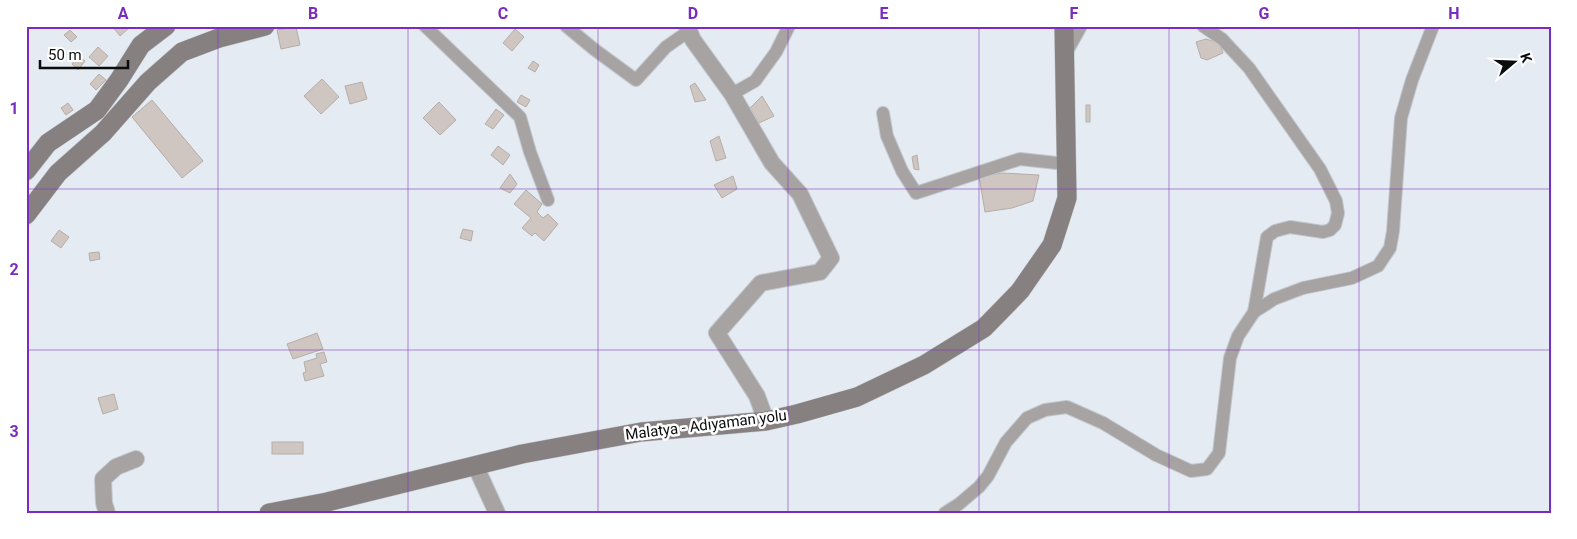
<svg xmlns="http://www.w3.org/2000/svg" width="1577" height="539" viewBox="0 0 1577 539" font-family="Roboto,sans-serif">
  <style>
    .building { fill: #cfc6c1; stroke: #b5ada7 }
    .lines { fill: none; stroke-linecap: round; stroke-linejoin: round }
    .minor-casing { stroke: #c2c7ce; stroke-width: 14 }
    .tertiary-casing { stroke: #c2c7ce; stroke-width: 18 }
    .secondary-casing { stroke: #c2c7ce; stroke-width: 20 }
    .minor { stroke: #a7a3a2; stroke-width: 12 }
    .tertiary { stroke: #a7a3a2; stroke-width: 16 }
    .secondary { stroke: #878080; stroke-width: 19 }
    .grid { fill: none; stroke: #7b2cbf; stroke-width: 1; stroke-opacity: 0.55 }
    .labels { text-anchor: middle; stroke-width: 5; stroke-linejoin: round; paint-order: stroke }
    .street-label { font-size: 15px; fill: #0a0c0e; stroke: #fff }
    .neatline { fill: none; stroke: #7b2cbf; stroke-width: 2 }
    .grid-label { font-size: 16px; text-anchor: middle; font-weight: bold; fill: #7b2cbf }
  </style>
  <rect width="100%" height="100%" fill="#e5ebf2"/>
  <g class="building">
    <path d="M112,26H131L120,36Z"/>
    <path d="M296,27L300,45L281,49L277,30Z"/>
    <path d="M515,29L524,37L512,51L503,43Z"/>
    <path d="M70,30L77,37L71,42L64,35Z"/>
    <path d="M1206,39L1219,43L1223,53L1207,60L1201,58L1196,42Z"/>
    <path d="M98,47L108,56L99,66L89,57Z"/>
    <path d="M78,56L85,61L78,70L72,64Z"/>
    <path d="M533,61L539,65L535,72L528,68Z"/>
    <path d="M99,74L106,80L96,90L90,84Z"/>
    <path d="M322,79L339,97L321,114L304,96Z"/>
    <path d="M362,82L367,99L350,104L345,86Z"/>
    <path d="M695,83L706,100L695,102L690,86Z"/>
    <path d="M521,95L530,100L526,107L517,102Z"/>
    <path d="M762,96L774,116L759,123L750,108Z"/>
    <path d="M152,100L203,161L182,178L132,117Z"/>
    <path d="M439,102L456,120L440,135L423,118Z"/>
    <path d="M68,103L73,110L66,115L61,108Z"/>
    <rect x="1086" y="105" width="4" height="17"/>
    <path d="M496,109L504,115L493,129L485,124Z"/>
    <path d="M719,136L726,158L716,161L710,141Z"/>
    <path d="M498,146L510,155L503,165L491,155Z"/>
    <path d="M917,155L919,170L914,169L912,157Z"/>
    <path d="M1003,173L1039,175L1033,201L1012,208L985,212L979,176Z"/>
    <path d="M510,174L517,184L510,193L500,188Z"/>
    <path d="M733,176L737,189L722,198L714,185Z"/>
    <path d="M526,190L542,204L537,212L543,218L548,214L558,224L544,241L535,233L532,236L522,228L531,218L514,204Z"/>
    <path d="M463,229L473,231L471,241L460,238Z"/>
    <path d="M59,230L69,237L61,248L51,241Z"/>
    <path d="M99,252L100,259L90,261L89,253Z"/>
    <path d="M317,333L323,349L293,359L287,344Z"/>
    <path d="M324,352L327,362L320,364L324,376L305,381L303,373L306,372L304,362L317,358L316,354Z"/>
    <path d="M114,394L118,409L103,414L98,398Z"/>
    <rect x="272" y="442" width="31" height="12"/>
  </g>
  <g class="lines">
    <g class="minor-casing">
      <g id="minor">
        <path d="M425,26L520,117L530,152L548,200"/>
        <path d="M566,26L595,50L636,80L666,47L689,31"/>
        <path d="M1203,26L1222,39L1249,68L1320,169L1336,201L1338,213L1335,225L1330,230L1323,232L1290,227L1275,231L1267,237L1254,312"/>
        <path d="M1066,53L1081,26"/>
        <path d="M732,94L755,81L776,52L789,26"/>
        <path d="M883,113L887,136L902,171L916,193L1020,159L1066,164"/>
        <path d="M945,513L959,504L979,487L988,476L1006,442L1027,418L1045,410L1067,407L1103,423L1156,455L1191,471L1207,469L1219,453L1230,358L1238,336L1254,312L1274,299L1303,288L1352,278L1378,266L1390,248L1393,231L1401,118L1412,80L1433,26"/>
      </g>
    </g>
    <g class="tertiary-casing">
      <g id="tertiary">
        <path d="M687,26L693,40L732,94L772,163L800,194L831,258L820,272L761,283L717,333L757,396L766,421"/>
        <path d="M475,465L497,513"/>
        <path d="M107,513L104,503L103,479L116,467L136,459"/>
      </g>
    </g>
    <g class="secondary-casing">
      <g id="secondary">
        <path d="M26,171L48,143L97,110L119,80L141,45L166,26"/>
        <path d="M26,215L58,173L103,133L148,82L182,52L219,38L265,26"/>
        <path d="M269,513L327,502L522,454L641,432L766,421L797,414L857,397L924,365L984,328L1020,291L1052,245L1067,198L1064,26"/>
      </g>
    </g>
    <use href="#minor" class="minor"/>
    <use href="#tertiary" class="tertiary"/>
    <use href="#secondary" class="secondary"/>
  </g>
  <path class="grid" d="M218,26V513M408,26V513M598,26V513M788,26V513M979,26V513M1169,26V513M1359,26V513M26,189H1551M26,350H1551"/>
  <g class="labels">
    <g class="street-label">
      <text transform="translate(706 425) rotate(-7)" y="5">Malatya - Adıyaman yolu</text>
    </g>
  </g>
  <rect width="1577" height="539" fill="none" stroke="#ffffff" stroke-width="55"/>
  <g transform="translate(1514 62) rotate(71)" stroke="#ffffff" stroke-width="4" paint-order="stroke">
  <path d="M0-4L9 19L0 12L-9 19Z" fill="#0a0c0e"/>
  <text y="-8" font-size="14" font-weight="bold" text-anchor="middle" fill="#0a0c0e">K</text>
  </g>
  <path d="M40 60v8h88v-8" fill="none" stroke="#0a0c0e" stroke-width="2.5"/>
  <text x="48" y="60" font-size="15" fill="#0a0c0e" stroke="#ffffff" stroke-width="4" paint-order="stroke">50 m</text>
  <rect x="28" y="28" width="1522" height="484" class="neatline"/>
  <g class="grid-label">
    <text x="123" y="19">A</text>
    <text x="313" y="19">B</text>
    <text x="503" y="19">C</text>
    <text x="693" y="19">D</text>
    <text x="884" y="19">E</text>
    <text x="1074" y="19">F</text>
    <text x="1264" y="19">G</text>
    <text x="1454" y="19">H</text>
    <text x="14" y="114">1</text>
    <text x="14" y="275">2</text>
    <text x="14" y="437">3</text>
  </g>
</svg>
